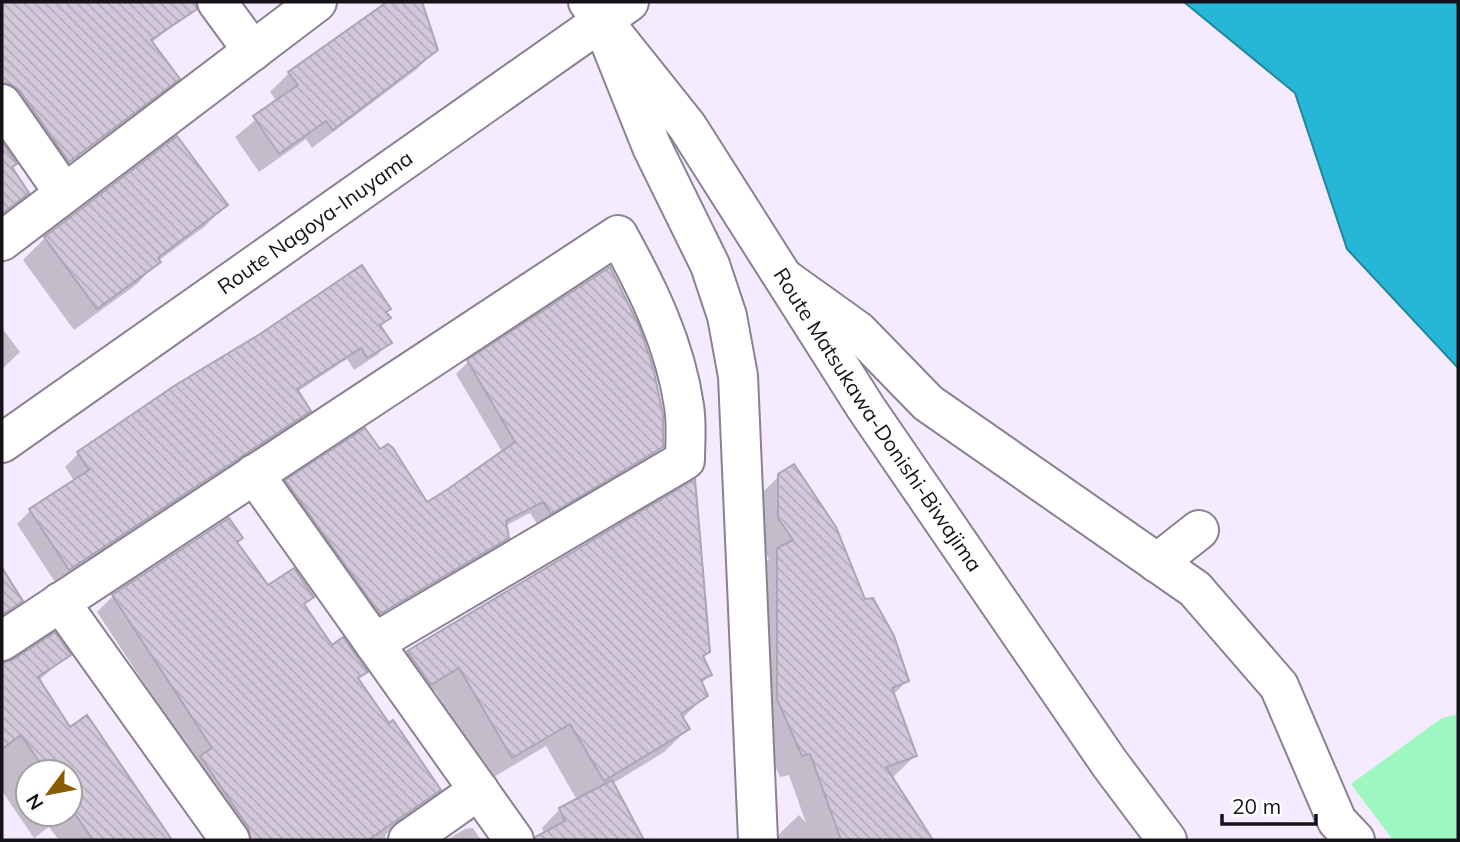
<svg xmlns="http://www.w3.org/2000/svg" width="1460" height="842" viewBox="0 0 1460 842" font-family="Mulish,sans-serif">
  <style>
    .park { fill: #9ef7c0 }
    .water { fill: #27b7d6; stroke: #22869d; stroke-width: 2 }
    .shadow { fill: #0003; fill-rule: evenodd }
    .building { fill: url(#building-back-hatch); stroke: #ada4b6; stroke-width: 2 }
    .lines { fill: none; stroke-linecap: round; stroke-linejoin: round }
    .minor-casing { stroke: #8a8192; stroke-width: 42 }
    .major-casing { stroke: #8a8192; stroke-width: 42 }
    .minor { stroke: #fff; stroke-width: 38 }
    .major { stroke: #fff; stroke-width: 38 }
    .labels { text-anchor: middle; stroke-width: 6; stroke-linejoin: round; paint-order: stroke }
    .street-label { font-size: 21px; fill: #161219; stroke: #fff }
  </style>
  <defs>
    <pattern id="building-back-hatch" width="6" height="6" patternUnits="userSpaceOnUse" patternTransform="scale(1.75)"><rect width="6" height="6" fill="#d2c8da"/><path d="M-1 5l2 2M0 0l6 6M5-1l2 2" fill="none" stroke="#b4abba"/></pattern>
  </defs>
  <rect width="100%" height="100%" fill="#f5ebfe"/>
  <path class="park" d="M1458,714V840H1393L1351,784L1442,718Z"/>
  <path class="water" d="M1184,2H1458V368L1347,249L1295,93Z"/>
  <g class="shadow">
    <path d="M2,2H139L143,8L153,2H195V8L151,43L177,79L55,174L2,102Z"/>
    <path d="M390,2H421L436,49L417,69L312,148L306,139L259,172L235,137L277,102L270,92L289,73Z"/>
    <path d="M2,145L15,164L10,168L27,193L2,215Z"/>
    <path d="M226,205L204,227L158,261L137,284L74,330L23,260L45,238Z"/>
    <path d="M389,309L385,313L388,318L379,327L390,342L377,355L354,370L347,359L297,392L309,411L296,424L55,582L17,524L30,511L75,482L65,467L78,454L175,387Z"/>
    <path d="M2,328L20,352L2,369Z"/>
    <path d="M468,362L662,447L649,459L538,525L530,513L505,526L507,538L495,550L367,625L274,494L287,482L380,452L426,504L503,453L456,374ZM497,543V548L374,620L372,617Z"/>
    <path d="M779,476L864,601L907,681L893,695L915,756L891,779L923,828L911,840H778V835L799,815L806,823L789,775L780,777L756,722V572L769,559L757,541V498Z"/>
    <path d="M694,482L709,652L702,658L710,675L701,684L706,695L682,719L688,729L664,752L612,784L642,840H543L546,837L542,828L560,809L577,800L546,746L487,781L435,691L406,708L384,676L408,653Z"/>
    <path d="M228,520L236,542L268,588L312,597L303,606L331,647L365,672L357,680L438,790L386,834L385,840H231L196,762L97,612L113,596Z"/>
    <path d="M2,571L21,601L2,620Z"/>
    <path d="M54,635L68,655L38,681L70,729L167,836L164,840H59L49,827L34,838L2,791V664ZM28,772H70V814H28Z"/>
    <path d="M473,828L481,840H447L465,829Z"/>
  </g>
  <g class="building">
    <path d="M2,2H196L197,9L151,40L180,79L69,162L20,91L12,85L2,82Z"/>
    <path d="M387,2H422L438,50L333,130L326,121L279,154L253,116L298,85L288,72Z"/>
    <path d="M177,136L228,205L158,258L161,262L97,309L44,237Z"/>
    <path d="M2,142L17,164L12,167L29,193L2,214Z"/>
    <path d="M362,265L391,309L386,312L391,318L380,325L392,343L367,358L361,348L297,389L311,411L69,570L29,509L89,470L77,452L174,386L260,334Z"/>
    <path d="M610,267L639,326L653,367L663,415V447L551,514L543,502L506,521L509,538L380,614L285,480L365,428L380,449L388,444L393,448L427,502L448,489L515,442L467,360Z"/>
    <path d="M794,464L836,527L865,599L873,598L894,636L909,681L892,688L917,756L886,767L933,840H841L810,754L802,756L777,699V548L793,540L778,518V474Z"/>
    <path d="M695,479L710,652L703,656L712,675L701,680L708,696L681,714L690,729L604,781L570,724L512,758L459,668L431,685L407,651Z"/>
    <path d="M229,518L243,538L237,542L268,585L294,568L314,597L304,604L332,645L343,637L368,672L358,678L389,723L393,720L441,790L368,840H251L248,827L200,756L212,748L112,595Z"/>
    <path d="M2,568L23,601L2,615Z"/>
    <path d="M55,632L71,655L38,677L70,727L87,715L172,840H93L70,807V772H46L21,735L2,749V663L14,659Z"/>
    <path d="M612,780L644,840H535V837L565,821L559,808Z"/>
  </g>
  <g class="lines">
    <g class="minor-casing">
      <g id="minor">
        <path d="M217,2L253,51"/>
        <path d="M606,32L652,147L710,265L727,316L738,376L758,840"/>
        <path d="M2,104L64,193"/>
        <path d="M2,241L317,2"/>
        <path d="M784,278L858,331L928,403L1195,589L1279,686L1337,821L1355,840"/>
        <path d="M254,474L514,840"/>
        <path d="M1157,563L1199,530"/>
        <path d="M60,602L230,840"/>
        <path d="M2,641L618,235C648,289 675,344 684,406C687,424 685,443 685,460L374,643"/>
        <path d="M408,840L479,790"/>
      </g>
    </g>
    <g class="major-casing">
      <g id="major">
        <path id="s1" d="M588,2L687,126L866,408L1110,764L1167,840"/>
        <path id="s2" d="M2,443L629,2"/>
      </g>
    </g>
    <use href="#minor" class="minor"/>
    <use href="#major" class="major"/>
  </g>
  <g class="labels">
    <g class="street-label">
      <text dy="7" stroke="none"><textPath href="#s2" startOffset="383">Route Nagoya-Inuyama</textPath></text>
      <text dy="7" stroke="none"><textPath href="#s1" startOffset="509">Route Matsukawa-Donishi-Biwajima</textPath></text>
    </g>
  </g>
  <rect width="1460" height="842" fill="none" stroke="#161219" stroke-width="7"/>
  <g transform="translate(49 793) rotate(238)"><circle r="33" fill="#ffffff" stroke="#a2a0a3" stroke-width="2"/>
  <path d="M0-5L12 26L0 18L-12 26Z" fill="#8a5b00"/>
  <text y="-10" font-size="19" font-weight="bold" text-anchor="middle" fill="#161219">N</text>
  </g>
  <path d="M1222 814v10h94v-10" fill="none" stroke="#161219" stroke-width="3.5"/>
  <text x="1232" y="814" font-size="21" fill="#161219" stroke="#ffffff" stroke-width="5" paint-order="stroke">20 m</text>
</svg>
